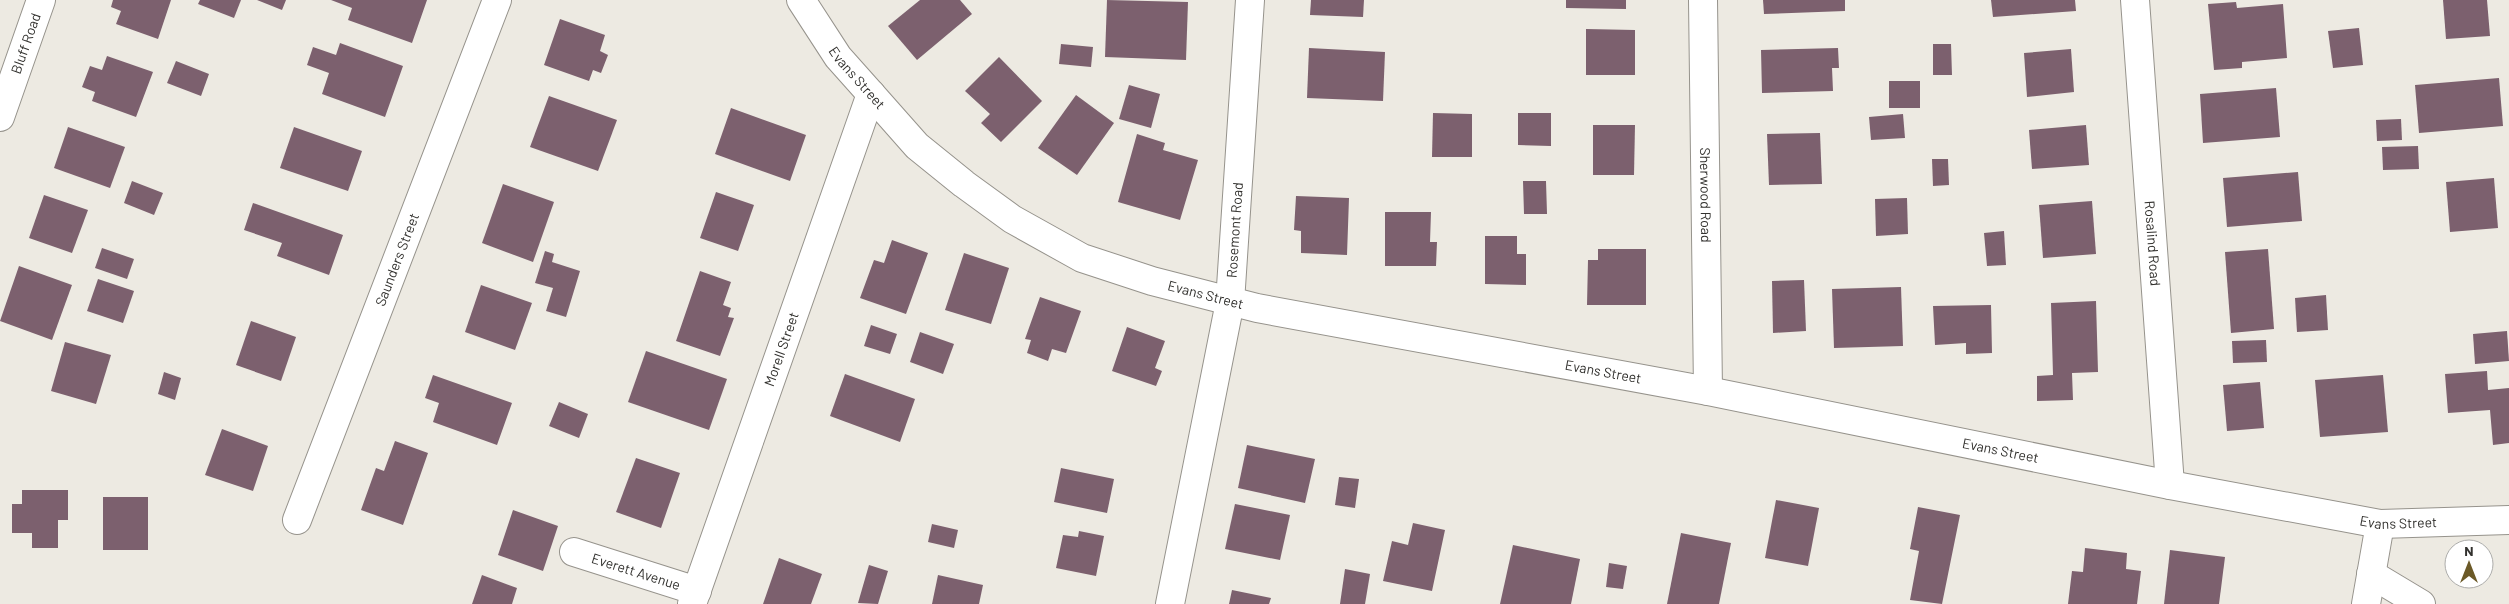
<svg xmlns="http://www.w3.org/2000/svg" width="2509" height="604" viewBox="0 0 2509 604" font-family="Barlow,sans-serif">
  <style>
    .building { fill: #7c606e }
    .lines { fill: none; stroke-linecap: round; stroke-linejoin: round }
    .minor-casing { stroke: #96938c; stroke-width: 30 }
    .tertiary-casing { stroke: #96938c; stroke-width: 30 }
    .minor { stroke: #fff; stroke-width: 28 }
    .tertiary { stroke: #fff; stroke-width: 28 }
    .labels { text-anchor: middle; stroke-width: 5; stroke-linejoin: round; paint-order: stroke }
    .street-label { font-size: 14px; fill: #32312e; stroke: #fff }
  </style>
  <rect width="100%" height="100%" fill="#edeae2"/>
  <g class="building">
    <path d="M113,0H171L158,39L116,24L121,11L111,7Z"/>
    <path d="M200,0H241L234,18L198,4Z"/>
    <path d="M257,0H286L282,10Z"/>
    <path d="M331,0H427L412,43L348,20L352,8Z"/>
    <path d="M920,0H960L972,14L917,60L888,26Z"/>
    <path d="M1107,0L1188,2L1186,60L1105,57Z"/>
    <path d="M1311,0H1364L1363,17L1310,15Z"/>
    <path d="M1566,0H1626V9L1566,8Z"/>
    <path d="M1763,0H1845V11L1764,14Z"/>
    <path d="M1991,0H2075L2076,11L1993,17Z"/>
    <path d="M2443,0H2487L2490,36L2446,39Z"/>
    <path d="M2236,2L2237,8L2283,4L2287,58L2242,62V68L2214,70L2208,4Z"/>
    <path d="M560,19L605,35L600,51L608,55L601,73L593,70L589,81L544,65Z"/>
    <path d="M2359,28L2363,65L2333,68L2328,31Z"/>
    <path d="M1586,29L1635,30V75H1586Z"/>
    <path d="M340,43L403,66L385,117L322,94L329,73L307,65L313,47L336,55Z"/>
    <path d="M1061,44L1093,47L1091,67L1059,64Z"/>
    <path d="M1933,44H1951L1952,75H1933Z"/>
    <path d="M1309,48L1385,52L1383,101L1307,98Z"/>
    <path d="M1838,48L1839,68H1832L1833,91L1762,93L1761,50Z"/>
    <path d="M2071,49L2074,92L2027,97L2024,53Z"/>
    <path d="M107,56L153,72L136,117L92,101L95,92L82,87L90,66L102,70Z"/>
    <path d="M999,57L1042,101L1001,142L981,123L990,114L965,91Z"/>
    <path d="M176,61L209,74L201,96L167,83Z"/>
    <path d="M2499,78L2503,126L2419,133L2415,85Z"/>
    <rect x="1889" y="81" width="31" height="27"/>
    <path d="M1129,85L1160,94L1151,128L1119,119Z"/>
    <path d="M2276,88L2280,137L2203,143L2200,94Z"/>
    <path d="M1076,95L1114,123L1077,175L1038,148Z"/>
    <path d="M549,96L617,120L598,171L530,147Z"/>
    <path d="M731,108L806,135L790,181L715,154Z"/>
    <path d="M1433,113L1472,114V157H1432Z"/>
    <path d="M1518,113H1551V146L1518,145Z"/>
    <path d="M1903,114L1905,138L1871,140L1869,117Z"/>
    <path d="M2401,119L2402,140L2377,141L2376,120Z"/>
    <path d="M1593,125H1635L1634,175H1593Z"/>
    <path d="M2086,125L2089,165L2032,169L2029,130Z"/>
    <path d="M68,127L125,147L110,188L54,168Z"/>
    <path d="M294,127L362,151L348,191L280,168Z"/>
    <path d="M1820,133L1822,184L1769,185L1767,134Z"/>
    <path d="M1137,134L1165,143L1163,150L1198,160L1180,220L1118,202Z"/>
    <path d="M2418,146L2419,169L2383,170L2382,147Z"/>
    <path d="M1932,159H1948L1949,185L1933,186Z"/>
    <path d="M2298,172L2302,221L2227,227L2223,178Z"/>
    <path d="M2494,178L2498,228L2450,232L2446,182Z"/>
    <path d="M132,181L163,193L154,215L124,203Z"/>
    <path d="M1523,181H1546L1547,214H1524Z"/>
    <path d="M503,184L554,202L533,262L482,243Z"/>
    <path d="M716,192L754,205L738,251L700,238Z"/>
    <path d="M44,195L88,210L72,253L29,238Z"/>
    <path d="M1296,196L1349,198L1347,255L1301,253V231L1294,230Z"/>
    <path d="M1907,198L1908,234L1876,236L1875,199Z"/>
    <path d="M2092,201L2096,254L2043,258L2039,205Z"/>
    <path d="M253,203L343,235L329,275L277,256L282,243L244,230Z"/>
    <path d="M1385,212H1431L1430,242H1437L1436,266H1385Z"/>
    <path d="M2004,231L2006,265L1987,266L1984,233Z"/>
    <path d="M1485,236H1517V254H1526V285L1485,284Z"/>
    <path d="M892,240L928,253L906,314L860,298L874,260L884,263Z"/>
    <path d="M102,248L134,259L127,279L95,268Z"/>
    <path d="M1598,249H1646V305H1587L1588,260H1598Z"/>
    <path d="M2268,249L2274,329L2231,333L2225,252Z"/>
    <path d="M545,251L554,254L552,262L580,271L566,317L546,311L553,288L535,283Z"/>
    <path d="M964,253L1009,268L991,324L945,310Z"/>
    <path d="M19,266L72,285L52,340L0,321Z"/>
    <path d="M700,271L731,282L723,305L731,308L728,317L734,318L720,356L676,341Z"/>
    <path d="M98,279L134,291L123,323L87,311Z"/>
    <path d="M1804,280L1806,331L1773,333L1772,281Z"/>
    <path d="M481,285L532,303L515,350L465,332Z"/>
    <path d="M1901,287L1903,346L1834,348L1832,289Z"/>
    <path d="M2326,295L2328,330L2297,332L2295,298Z"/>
    <path d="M1040,297L1081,311L1066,353L1052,349L1048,361L1027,353L1031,340L1025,339Z"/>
    <path d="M2096,301L2098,372L2072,373L2073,400L2037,401V376L2053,375L2051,303Z"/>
    <path d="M1991,305L1992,353L1966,354V343L1935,345L1933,306Z"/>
    <path d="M251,321L296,337L281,381L236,365Z"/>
    <path d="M871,325L897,334L890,354L864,346Z"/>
    <path d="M1127,327L1165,341L1155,368L1162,371L1156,386L1112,371Z"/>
    <path d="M2507,331L2509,361L2475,364L2473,334Z"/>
    <path d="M920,332L954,344L943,374L910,362Z"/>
    <path d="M2266,340L2267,362L2233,363L2232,341Z"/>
    <path d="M65,342L111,355L96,404L51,391Z"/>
    <path d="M646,351L727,379L709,430L628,402Z"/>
    <path d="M2487,371L2488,390L2509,388V443L2493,445L2490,410L2448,413L2445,374Z"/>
    <path d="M164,372L181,378L175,400L158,394Z"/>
    <path d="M845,374L915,399L900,442L830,416Z"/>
    <path d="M433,375L512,403L497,445L433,422L439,403L425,398Z"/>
    <path d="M2383,375L2388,432L2320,437L2315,380Z"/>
    <path d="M2260,382L2264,428L2227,431L2223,385Z"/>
    <path d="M559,402L588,414L579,438L549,426Z"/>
    <path d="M222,429L268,446L253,491L205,475Z"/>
    <path d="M395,441L428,453L403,525L361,510L376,468L384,471Z"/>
    <path d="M1247,445L1315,459L1305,503L1238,488Z"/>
    <path d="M636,458L680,473L661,528L616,512Z"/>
    <path d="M1061,468L1114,479L1107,513L1054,502Z"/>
    <path d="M1339,477L1359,479L1355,508L1335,505Z"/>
    <path d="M22,490H68V520H58V548H32V533H12V504H22Z"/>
    <rect x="103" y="497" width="45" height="53"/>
    <path d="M1776,500L1819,508L1808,566L1765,558Z"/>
    <path d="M1235,504L1290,515L1280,560L1225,549Z"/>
    <path d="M1918,507L1960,515L1942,604L1910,600L1919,551L1910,549Z"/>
    <path d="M513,510L558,526L543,571L498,555Z"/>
    <path d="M1413,523L1445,530L1432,591L1383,581L1392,541L1408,545Z"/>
    <path d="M932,524L958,530L954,548L928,542Z"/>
    <path d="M1079,531L1104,536L1096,576L1056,568L1063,535L1078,537Z"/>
    <path d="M1681,533L1731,543L1719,604H1667Z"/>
    <path d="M1513,545L1580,559L1571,604H1500Z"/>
    <path d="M2085,548L2127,553L2126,569L2141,571L2137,604H2068L2072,571L2083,572Z"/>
    <path d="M2170,550L2225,557L2219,604H2164Z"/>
    <path d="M779,558L822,574L811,604H763Z"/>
    <path d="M1609,563L1627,566L1623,589L1606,587Z"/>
    <path d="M869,565L888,571L878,604L858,603Z"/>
    <path d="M1345,569L1370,574L1365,604H1340Z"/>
    <path d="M482,575L517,588L512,604H472Z"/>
    <path d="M938,575L983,585L979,604H932Z"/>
    <path d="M1232,590L1271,598L1269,604H1229Z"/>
  </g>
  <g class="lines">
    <g class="minor-casing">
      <g id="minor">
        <path id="s1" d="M1703,0L1708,391"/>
        <path id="s2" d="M2135,0L2170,485"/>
        <path id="s3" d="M0,117L41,0"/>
        <path id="s4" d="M297,520L497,0"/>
        <path id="s5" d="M574,552L697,591"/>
        <path d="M2371,574L2421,604"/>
        <path id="s6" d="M692,604L871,94"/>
        <path id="s7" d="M1170,604L1230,302L1250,0"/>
        <path d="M2366,604L2380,524"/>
      </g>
    </g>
    <g class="tertiary-casing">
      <g id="tertiary">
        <path id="s8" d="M801,0L838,57L871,94L917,146L964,184L1012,219L1082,258L1152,281L1257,308L1708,391L2170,485L2380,524L2509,520"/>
      </g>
    </g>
    <use href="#minor" class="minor"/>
    <use href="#tertiary" class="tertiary"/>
  </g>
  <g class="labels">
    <g class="street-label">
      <text dy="5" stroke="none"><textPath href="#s3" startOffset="78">Bluff Road</textPath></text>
      <text dy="5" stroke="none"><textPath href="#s8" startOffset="96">Evans Street</textPath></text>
      <text dy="5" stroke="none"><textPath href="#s1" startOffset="195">Sherwood Road</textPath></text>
      <text dy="5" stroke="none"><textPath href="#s7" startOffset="380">Rosemont Road</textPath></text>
      <text dy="5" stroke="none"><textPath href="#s2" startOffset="244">Rosalind Road</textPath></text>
      <text dy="5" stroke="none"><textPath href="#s4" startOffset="279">Saunders Street</textPath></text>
      <text dy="5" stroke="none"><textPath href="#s8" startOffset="516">Evans Street</textPath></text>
      <text dy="5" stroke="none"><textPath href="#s6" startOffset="270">Morell Street</textPath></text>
      <text dy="5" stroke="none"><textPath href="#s8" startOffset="921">Evans Street</textPath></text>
      <text dy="5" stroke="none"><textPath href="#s8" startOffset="1326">Evans Street</textPath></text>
      <text dy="5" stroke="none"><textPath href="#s8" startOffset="1731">Evans Street</textPath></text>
      <text dy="5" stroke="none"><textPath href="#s5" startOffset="65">Everett Avenue</textPath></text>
    </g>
  </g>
  <g transform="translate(2469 564)"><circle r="24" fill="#ffffff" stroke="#adadab"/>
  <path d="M0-4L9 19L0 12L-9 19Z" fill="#6b5927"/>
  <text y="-8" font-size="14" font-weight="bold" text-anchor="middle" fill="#32312e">N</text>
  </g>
</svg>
